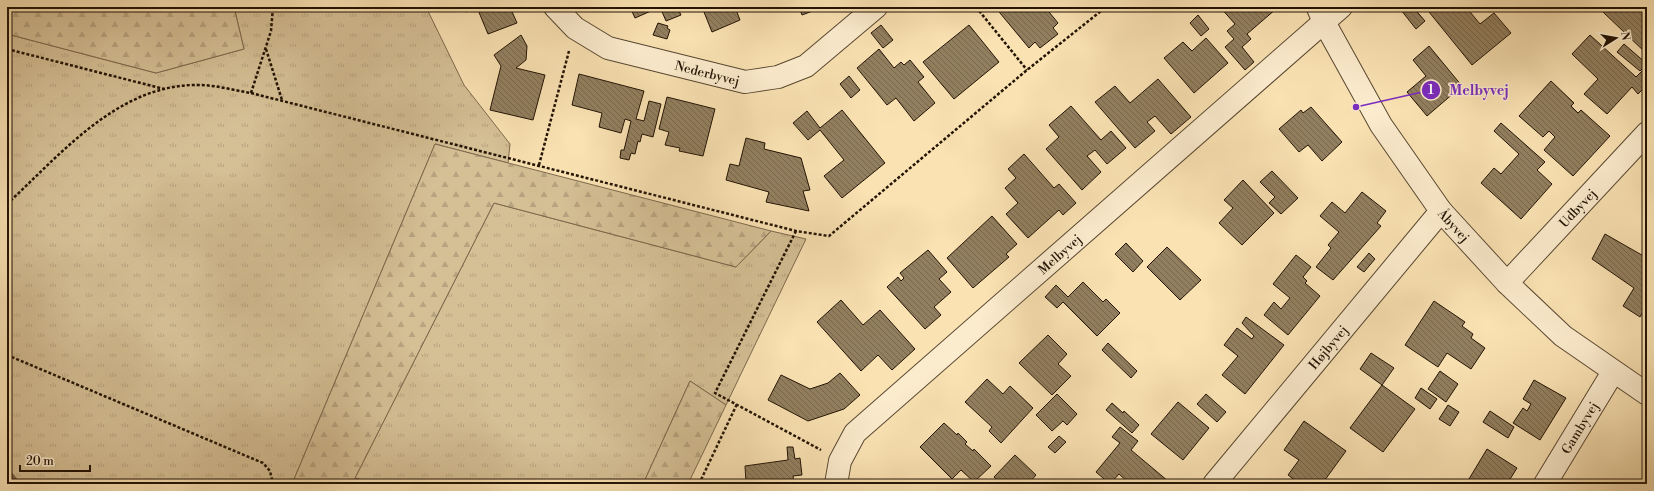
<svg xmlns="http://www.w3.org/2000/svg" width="1654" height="491" viewBox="0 0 1654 491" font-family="'Libre Bodoni',serif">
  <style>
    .grass { fill: url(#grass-tufts); stroke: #7c694c }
    .forest { fill: url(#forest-firs); stroke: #7c694c }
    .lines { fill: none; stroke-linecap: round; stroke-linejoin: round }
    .stream { stroke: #78654a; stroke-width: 7 }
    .building { fill: url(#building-back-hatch); stroke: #221304 }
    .minor-casing { stroke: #584730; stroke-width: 24 }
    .path { stroke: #221304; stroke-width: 2.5; stroke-dasharray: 3 2; stroke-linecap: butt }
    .minor { stroke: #fcecce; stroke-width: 22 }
    .labels { text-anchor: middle; stroke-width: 3; stroke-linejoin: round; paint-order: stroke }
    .street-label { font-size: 13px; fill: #221304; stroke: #fcecce }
    .leader { fill: none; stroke: #7b2cbf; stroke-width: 1.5 }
    .callout-dot { fill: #7b2cbf; stroke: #fcecce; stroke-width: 1.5 }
    .mark-label { font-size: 12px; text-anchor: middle; font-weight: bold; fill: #fff }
    .callout-label { font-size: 14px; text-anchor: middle; font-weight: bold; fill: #7b2cbf; stroke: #fcecce; stroke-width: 3; stroke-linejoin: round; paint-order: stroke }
  </style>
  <defs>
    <pattern id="grass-tufts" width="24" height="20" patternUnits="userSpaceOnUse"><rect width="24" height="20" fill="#d5bf95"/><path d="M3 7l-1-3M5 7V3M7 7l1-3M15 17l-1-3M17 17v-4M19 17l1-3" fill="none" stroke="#b7a37f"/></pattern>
    <pattern id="forest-firs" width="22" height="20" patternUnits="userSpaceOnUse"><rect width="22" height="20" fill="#d5bf95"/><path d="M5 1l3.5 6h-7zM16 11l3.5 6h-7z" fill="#b7a37f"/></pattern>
    <pattern id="building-back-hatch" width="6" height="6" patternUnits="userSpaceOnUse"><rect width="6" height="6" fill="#927f5f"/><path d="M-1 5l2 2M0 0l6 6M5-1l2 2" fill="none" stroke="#77674c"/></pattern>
  </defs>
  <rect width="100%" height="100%" fill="#fae2b3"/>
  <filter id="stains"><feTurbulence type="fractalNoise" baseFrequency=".005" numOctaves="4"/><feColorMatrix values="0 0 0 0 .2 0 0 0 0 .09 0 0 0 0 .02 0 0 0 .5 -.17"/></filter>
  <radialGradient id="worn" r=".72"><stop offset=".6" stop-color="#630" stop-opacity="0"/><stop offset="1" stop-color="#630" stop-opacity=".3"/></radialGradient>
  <g class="grass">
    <path d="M234,7H426L464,85L510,144L508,163L435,144L292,484H7V34L156,73L244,49Z"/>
    <path d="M494,203L736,267L771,231L806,239L726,405L690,381L643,484H374L355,478Z"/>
  </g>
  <g class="forest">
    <path d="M7,7H234L244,49L156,73L7,34Z"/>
    <path d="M435,144L771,231L736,267L494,203L355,478L374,484H292Z"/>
    <path d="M690,381L726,405L688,484H643Z"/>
  </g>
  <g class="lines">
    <path class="stream" d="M7,472L17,484"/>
  </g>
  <g class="building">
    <path d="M464,7H510L517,23L488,34L478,10L474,12L473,9L466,12Z"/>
    <path d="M630,7H660L635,18Z"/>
    <path d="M660,7H677L681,15L666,21Z"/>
    <path d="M702,7H735L740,20L712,32Z"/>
    <path d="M799,7H817L818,9L802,15Z"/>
    <path d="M995,7H1045L1058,23L1053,28L1058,34L1040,48L1035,42L1029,48Z"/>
    <path d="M1220,7H1285L1279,12L1276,9L1247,34L1251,39L1242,47L1254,62L1245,70L1225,47L1234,39L1227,31L1235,24Z"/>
    <path d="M1405,7H1413L1425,21L1416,29L1401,10Z"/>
    <path d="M1425,7H1466L1480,24L1494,13L1511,33L1472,65Z"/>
    <path d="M1607,7H1642L1647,12V54L1603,12Z"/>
    <path d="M1198,15L1209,29L1201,36L1190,23Z"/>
    <path d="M658,23L668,26L667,28L670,30L667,39L653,35Z"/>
    <path d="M881,25L893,40L883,48L871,33Z"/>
    <path d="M969,25L999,62L954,99L923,62Z"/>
    <path d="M521,35L527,46L526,60L516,68L545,75L533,120L490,110L501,66L494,55Z"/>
    <path d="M1590,35L1636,77L1642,71L1647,76V85L1638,94L1632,87L1607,114L1584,94L1598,79L1572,54Z"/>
    <path d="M1206,38L1228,63L1194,93L1164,58L1183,42L1192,51Z"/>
    <path d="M1624,44L1647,64L1640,71L1617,52Z"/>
    <path d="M1429,46L1462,86L1427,116L1407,92L1426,76L1413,60Z"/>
    <path d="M879,49L894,68L901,62L904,65L910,60L924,77L918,82L935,103L914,121L896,98L887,105L857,68Z"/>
    <path d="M579,74L644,91L636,119L644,121L649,101L661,104L653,137L642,134L640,142L638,141L635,154L631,153L629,160L620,158L621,150H624L631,121L625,119L621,133L599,127L602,113L572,105Z"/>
    <path d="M849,76L860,90L851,98L840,84Z"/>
    <path d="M1158,79L1191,117L1171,134L1155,116L1147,122L1155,131L1135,148L1095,102L1115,86L1130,103Z"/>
    <path d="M1551,81L1574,103L1571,106L1578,113L1581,110L1610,136L1573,176L1544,150L1555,137L1549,131L1543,137L1519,116Z"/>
    <path d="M667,97L715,109L703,156L679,151L680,148L665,145L669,132L659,129Z"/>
    <path d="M1071,106L1101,140L1111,131L1126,148L1107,164L1095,150L1087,156L1101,172L1082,190L1046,149L1059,137L1049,125Z"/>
    <path d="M1311,107L1342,142L1322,161L1308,145L1299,152L1279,129L1301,110L1303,113Z"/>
    <path d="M842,110L885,163L842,198L824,176L844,160L820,130L808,140L793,123L807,111L820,128Z"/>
    <path d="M1501,123L1545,162L1537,170L1552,184L1521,219L1481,183L1494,168L1501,174L1519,154L1494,131Z"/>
    <path d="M746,138L765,143L764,149L801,158L810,190L803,191L809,211L766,202L769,192L726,180L730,164L739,166Z"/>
    <path d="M1024,154L1054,188L1059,184L1076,203L1063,215L1059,210L1028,238L1006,214L1018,203L1005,188L1016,178L1008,169Z"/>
    <path d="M1272,171L1298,198L1281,214L1269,203L1275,197L1260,182Z"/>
    <path d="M1243,180L1274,213L1242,245L1219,223L1233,208L1224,200Z"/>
    <path d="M1362,192L1386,211L1377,223L1381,226L1333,280L1316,267L1331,248L1328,245L1339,232L1320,216L1332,202L1345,213Z"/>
    <path d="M992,216L1017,244L1006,254L1009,257L973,288L947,258Z"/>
    <path d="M1605,234L1647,258V306L1640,317L1623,306L1634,288L1592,259Z"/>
    <path d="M1126,243L1143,261L1133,272L1115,254Z"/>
    <path d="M1167,247L1201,280L1180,300L1147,267Z"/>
    <path d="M928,250L947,272L939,279L951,292L934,307L941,315L925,329L887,287L898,277L901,281L904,278L900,273Z"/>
    <path d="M1369,253L1375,259L1364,272L1357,267Z"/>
    <path d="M1296,255L1311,267L1303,277L1307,281L1305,283L1320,296L1288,335L1264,315L1274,302L1281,309L1290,298L1273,284Z"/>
    <path d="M1083,282L1103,302L1106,299L1120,313L1097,336L1063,302L1057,308L1045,297L1056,285L1068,297Z"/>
    <path d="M841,300L863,325L880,310L915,349L892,370L878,355L861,371L817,322Z"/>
    <path d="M1434,301L1465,322L1462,326L1473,334L1471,338L1485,348L1471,369L1447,353L1438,367L1405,345Z"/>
    <path d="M1246,317L1284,345L1245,394L1222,375L1238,356L1224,345L1237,328L1252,339L1254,336L1242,323Z"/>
    <path d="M1048,335L1067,354L1058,364L1071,376L1052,395L1019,363Z"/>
    <path d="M1108,343L1137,371L1131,378L1102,350Z"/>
    <path d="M1371,353L1394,368L1382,385L1360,369Z"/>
    <path d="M1440,371L1458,384L1446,402L1428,389Z"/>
    <path d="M840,373L860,395L844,409L808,421L768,400L781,375L810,389L828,383Z"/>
    <path d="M987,379L1003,394L1010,386L1033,408L1001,443L989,431L992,427L965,402Z"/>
    <path d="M1534,380L1566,398L1540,440L1513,423L1523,408L1527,411L1531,404L1523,399Z"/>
    <path d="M1382,385L1415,409L1383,452L1350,428Z"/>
    <path d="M1421,388L1437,399L1430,409L1415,398Z"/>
    <path d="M1057,394L1077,414L1067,425L1063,421L1052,431L1036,415Z"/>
    <path d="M1206,394L1226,412L1217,422L1197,404Z"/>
    <path d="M1178,402L1209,428L1183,460L1151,434Z"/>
    <path d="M1112,403L1123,413L1124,411L1139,425L1132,433L1106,410Z"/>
    <path d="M1448,405L1459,412L1450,426L1439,419Z"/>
    <path d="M1490,411L1514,427L1508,438L1483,422Z"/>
    <path d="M1304,421L1346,451L1322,484H1300L1288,475L1299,460L1284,450Z"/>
    <path d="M944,423L957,435L958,433L967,442L965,444L973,451L974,449L991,466L974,482L961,470L952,479L920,447Z"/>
    <path d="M1120,427L1138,441L1131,450L1168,481L1165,484H1130L1119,474L1110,484L1096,472L1120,443L1112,437Z"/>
    <path d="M1059,436L1066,442L1055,453L1048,447Z"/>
    <path d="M787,447H793L795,459L800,458L802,475L793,476L794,484H760V481L746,483L745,466L788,460Z"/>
    <path d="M1487,449L1517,468L1507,484H1466Z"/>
    <path d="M1015,455L1036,475L1028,484H1002L994,477Z"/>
  </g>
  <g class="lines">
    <g class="minor-casing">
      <g id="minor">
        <path id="s1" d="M555,7L575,28L608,48L745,82L778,77L806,66L876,7"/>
        <path id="s2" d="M1318,8L1324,22L1381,125L1441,211L1507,283L1563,336L1647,394"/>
        <path id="s3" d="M1507,283L1647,133"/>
        <path id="s4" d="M836,484L840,461L855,433L1341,7"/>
        <path id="s5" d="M1214,484L1441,211"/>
        <path id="s6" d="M1545,484L1613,372"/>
      </g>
    </g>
    <g class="path">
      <path d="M976,7L1027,70"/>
      <path d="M7,49L164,89"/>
      <path d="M266,49L282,100"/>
      <path d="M251,93L271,31L273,7"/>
      <path d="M539,165L569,51"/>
      <path d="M7,204C60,155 116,87 193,85C212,84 232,90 251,93L796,231L829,236L1027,70L1106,7"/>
      <path d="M796,231L715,393L821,450"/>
      <path d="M7,355L263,463L270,471L273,484"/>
      <path d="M699,484L737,404"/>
    </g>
    <use href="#minor" class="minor"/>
  </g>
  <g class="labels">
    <g class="street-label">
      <text dy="5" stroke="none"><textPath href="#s1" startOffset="170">Nederbyvej</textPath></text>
      <text dy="5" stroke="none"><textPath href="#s3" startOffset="103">Udbyvej</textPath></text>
      <text dy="5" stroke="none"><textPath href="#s2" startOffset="257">Åbyvej</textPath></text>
      <text dy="5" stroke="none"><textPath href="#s4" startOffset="327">Melbyvej</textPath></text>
      <text dy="5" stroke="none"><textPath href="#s5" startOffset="178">Højbyvej</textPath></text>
      <text dy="5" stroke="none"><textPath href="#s6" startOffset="66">Gambyvej</textPath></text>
    </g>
  </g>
  <path class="leader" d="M1356 107L1431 90"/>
  <g class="callout-dot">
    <circle cx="1356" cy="107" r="4"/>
    <circle cx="1431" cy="90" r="10"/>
  </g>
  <g class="mark-label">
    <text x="1431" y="94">1</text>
  </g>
  <g class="callout-label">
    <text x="1479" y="95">Melbyvej</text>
  </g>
  <rect width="1654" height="491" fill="none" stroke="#fae2b3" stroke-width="24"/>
  <rect x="8" y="8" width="1638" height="475" fill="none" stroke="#221304" stroke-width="2"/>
  <rect x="12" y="12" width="1630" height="467" fill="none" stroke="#221304"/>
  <g transform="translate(1616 38) rotate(79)" stroke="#fcecce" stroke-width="3" paint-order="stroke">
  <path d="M0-3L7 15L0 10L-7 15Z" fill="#221304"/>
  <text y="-6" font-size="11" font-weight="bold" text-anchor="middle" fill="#221304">N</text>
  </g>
  <path d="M20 465v6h70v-6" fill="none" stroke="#221304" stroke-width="2"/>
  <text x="26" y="465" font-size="12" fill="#221304" stroke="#fcecce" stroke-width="3" paint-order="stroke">20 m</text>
  <rect width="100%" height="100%" filter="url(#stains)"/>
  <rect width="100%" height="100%" fill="url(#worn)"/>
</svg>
